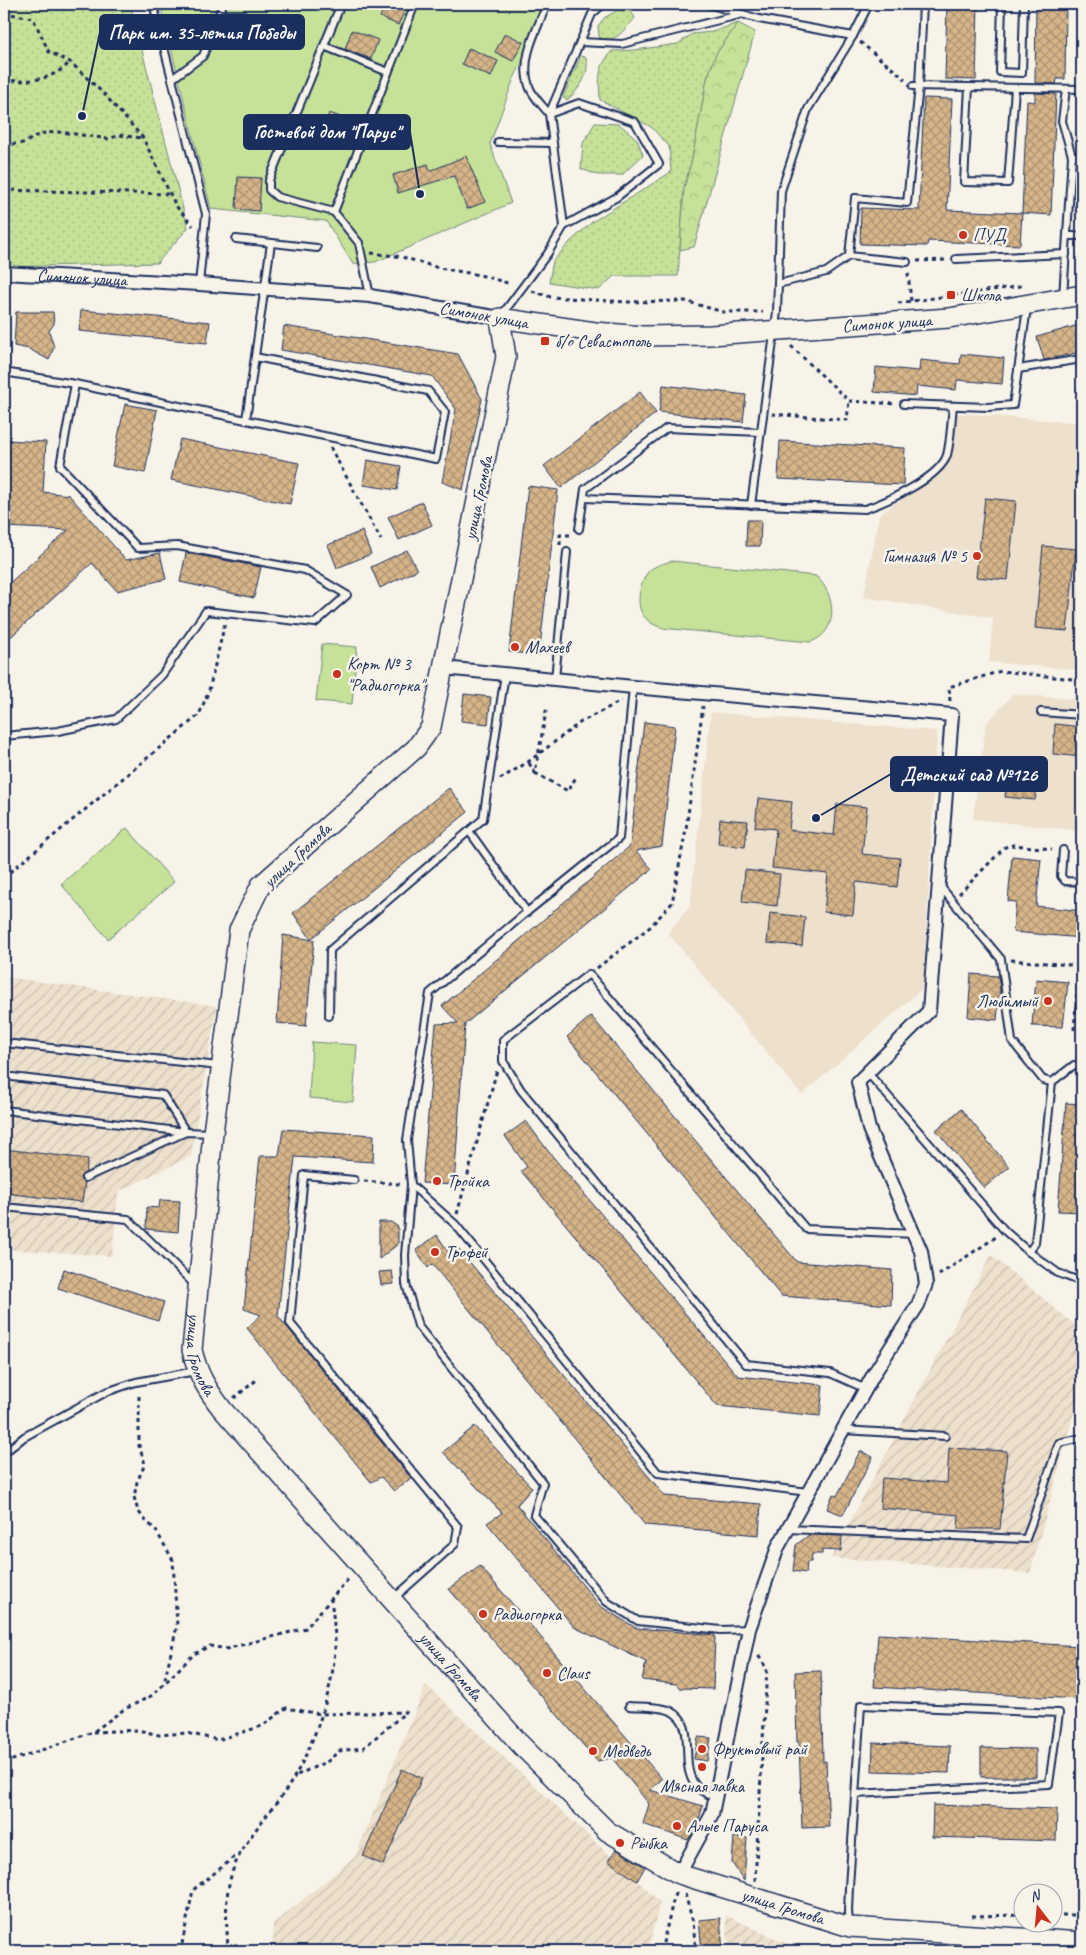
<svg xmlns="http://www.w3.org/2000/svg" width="1086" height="1955" viewBox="0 0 1086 1955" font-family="Caveat,sans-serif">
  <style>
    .built { fill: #ede0cc }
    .industrial { fill: url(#industrial-furrows) }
    .grass { fill: url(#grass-dots); stroke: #70887b }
    .forest { fill: url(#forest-crowns); stroke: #70887b }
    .garden { fill: #c6e198; stroke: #70887b }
    .building { fill: url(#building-cross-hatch); stroke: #1b2f5e }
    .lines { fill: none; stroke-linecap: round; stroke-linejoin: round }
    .lane-casing { stroke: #1b2f5e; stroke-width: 10 }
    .street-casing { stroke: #1b2f5e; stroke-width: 16 }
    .secondary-casing { stroke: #1b2f5e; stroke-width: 22 }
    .path { stroke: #1b2f5e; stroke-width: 3; stroke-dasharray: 4 4; stroke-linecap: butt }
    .lane { stroke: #f7f3e8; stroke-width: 6 }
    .street { stroke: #f7f3e8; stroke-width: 12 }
    .secondary { stroke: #f7f3e8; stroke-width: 19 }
    .poi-dot { fill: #c8321e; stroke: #f7f3e8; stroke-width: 2 }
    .labels { text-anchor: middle; stroke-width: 5; stroke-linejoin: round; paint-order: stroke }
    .poi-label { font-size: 18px; fill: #1b2f5e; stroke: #f7f3e8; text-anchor: start }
    .street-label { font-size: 18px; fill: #1b2f5e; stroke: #f7f3e8 }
    .leader { fill: none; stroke: #1b2f5e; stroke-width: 2 }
    .callout-dot { fill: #1b2f5e; stroke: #f7f3e8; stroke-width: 2 }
    .callout { fill: #1b2f5e; stroke: #1b2f5e; stroke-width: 2 }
    .callout-label { font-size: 19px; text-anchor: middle; font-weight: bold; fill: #fff }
  </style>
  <defs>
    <pattern id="industrial-furrows" width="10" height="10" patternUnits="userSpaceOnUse" patternTransform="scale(1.25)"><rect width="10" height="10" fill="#ede0cc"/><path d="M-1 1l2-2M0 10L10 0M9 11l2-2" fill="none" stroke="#cbc0b2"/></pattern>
    <pattern id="grass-dots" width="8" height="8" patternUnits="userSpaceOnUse" patternTransform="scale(1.25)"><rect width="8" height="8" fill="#c6e198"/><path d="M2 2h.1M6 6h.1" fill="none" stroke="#aac185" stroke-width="1.8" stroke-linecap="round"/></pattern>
    <pattern id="forest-crowns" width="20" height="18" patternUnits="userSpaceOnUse" patternTransform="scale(1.25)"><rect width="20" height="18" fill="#c6e198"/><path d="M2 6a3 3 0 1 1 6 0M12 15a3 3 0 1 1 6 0" fill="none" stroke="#aac185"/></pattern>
    <pattern id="building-cross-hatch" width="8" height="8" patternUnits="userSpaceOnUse" patternTransform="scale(1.25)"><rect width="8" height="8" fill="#d7b589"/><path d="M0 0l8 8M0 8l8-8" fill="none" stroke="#ae9473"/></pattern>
  </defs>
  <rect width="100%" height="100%" fill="#f7f3e8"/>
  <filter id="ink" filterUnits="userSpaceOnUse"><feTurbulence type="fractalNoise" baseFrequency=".02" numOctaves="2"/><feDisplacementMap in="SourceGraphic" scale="10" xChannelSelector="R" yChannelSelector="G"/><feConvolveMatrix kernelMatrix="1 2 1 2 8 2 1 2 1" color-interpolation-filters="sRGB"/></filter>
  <g filter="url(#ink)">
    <g class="built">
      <path d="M955,413L1082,423V670L989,662L993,618L864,597L879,515L948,464Z"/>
      <path d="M1013,694L1082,700V831L973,819L986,724Z"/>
      <path d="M711,712L937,731L923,988L802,1095L668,933L690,906Z"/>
    </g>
    <g class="industrial">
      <path d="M4,977L217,1006L191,1156L118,1192L112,1256L4,1249Z"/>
      <path d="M991,1255L1082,1331V1384L1030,1573L831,1558Z"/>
      <path d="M426,1685L660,1902L648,1951H273V1924L355,1857Z"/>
      <path d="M725,1915L802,1951H729Z"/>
    </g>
    <g class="grass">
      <path d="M4,4H130L188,228L157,263L4,267Z"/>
      <path d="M618,10L631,11L635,18C626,28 614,46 599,37L598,26L604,18Z"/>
      <path d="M738,23L716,54L707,79L692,159L684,188L678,276H614L599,290L549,282L553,261L571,241L592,222L671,172L669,146L651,127L600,100C599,77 597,69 612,51L635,50L678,44L692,34L712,32Z"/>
      <path d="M581,56L586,58C591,74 578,91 567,100L563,97Z"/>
      <path d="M595,123L619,124L637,139L643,155L622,175H598L581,169L583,143Z"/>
    </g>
    <path class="forest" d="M738,23L755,32L694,247L680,250L684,188L692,159L707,79L716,54Z"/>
    <g class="garden">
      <path d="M160,4H553L514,78L490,144L511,203L375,262L353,264L326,221L211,209Z"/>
      <path d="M672,561L816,576C836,594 840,633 810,642L662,628C654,625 648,622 643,615C635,604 640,579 650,570C656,565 665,563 672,561Z"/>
      <path d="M322,644L357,647L352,704L316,701Z"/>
      <path d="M127,828L174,882L108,939L61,884Z"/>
      <path d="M312,1042L357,1045L353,1102L309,1098Z"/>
    </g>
    <g class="building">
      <path d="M386,4H408L398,25L380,17Z"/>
      <path d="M947,4H978L976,80L945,79Z"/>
      <path d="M1036,4H1066L1065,79H1057L1056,84L1035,83Z"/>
      <path d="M352,30L378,40L371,59L345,49Z"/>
      <path d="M505,33L523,42L513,61L495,52Z"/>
      <path d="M469,48L498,61L491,77L462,64Z"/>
      <path d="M1035,93L1056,94L1051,215L1022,213L1027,101L1035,102Z"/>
      <path d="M924,98L952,99L947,210L1022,213L1020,245L928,241L927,246L860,244L861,208L919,210Z"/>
      <path d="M329,113L352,121L344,145L321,137Z"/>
      <path d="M466,156L485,202L467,209L454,176L398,193L393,175L428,164L430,171Z"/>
      <path d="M238,177L261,178L259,211L236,209Z"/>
      <path d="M81,310L210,322L207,343L79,331Z"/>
      <path d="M16,312H53L54,324L49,331L54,347L49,360L29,349L14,346Z"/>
      <path d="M1082,324V352L1044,360L1037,337Z"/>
      <path d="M284,326L458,354L482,399L463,490L442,482L456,409L432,376L281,350Z"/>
      <path d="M961,354L1004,358L1002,384L957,380L956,390L917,386L916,396L874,392L876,367L919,371L920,360L960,364Z"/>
      <path d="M663,385L746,395L743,422L659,412Z"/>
      <path d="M640,392L656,413L561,488L544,466Z"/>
      <path d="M125,404L157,410L145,473L112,466Z"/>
      <path d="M180,439L299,463L290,504L171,480Z"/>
      <path d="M4,440L46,442L43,492L69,495L126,560L160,553L166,579L117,591L92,563L4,643V588L68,530L4,527Z"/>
      <path d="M780,441L905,448L903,485L778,479Z"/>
      <path d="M367,460L401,466L397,490L363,485Z"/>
      <path d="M528,486L558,490L539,655L509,652Z"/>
      <path d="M985,498L1016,501L1008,580L976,577Z"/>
      <path d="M422,502L432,525L399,540L388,517Z"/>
      <path d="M747,520H761L760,546H746Z"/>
      <path d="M362,531L371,554L337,568L328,545Z"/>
      <path d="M1043,546L1076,549L1067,631L1035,628Z"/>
      <path d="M407,550L417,570L380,588L371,567Z"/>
      <path d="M186,553L261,567L254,598L180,582Z"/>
      <path d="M464,694L491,697L488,724L461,721Z"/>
      <path d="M644,722L675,726L662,846L636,851L652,869L465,1024L454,1185L422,1183L436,1024L458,1023L442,1006L630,846Z"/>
      <path d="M1055,724L1082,727V757L1053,754Z"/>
      <path d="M1008,773L1038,777L1035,800L1005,797Z"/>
      <path d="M449,788L468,812L311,939L293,913Z"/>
      <path d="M758,798L792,802L789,830L834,835L837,804L867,807L862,854L900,858L897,887L856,882L853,915L824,912L828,874L772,868L776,829L755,827Z"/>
      <path d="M720,819L748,821L745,847L718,844Z"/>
      <path d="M1012,856L1041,859L1036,906L1082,911V938L1013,932L1016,902L1008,901Z"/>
      <path d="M745,870L780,874L777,906L742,902Z"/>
      <path d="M770,913L805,917L802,946L767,943Z"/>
      <path d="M283,935L314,940L306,1026L277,1023Z"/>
      <path d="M971,974L998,976L1000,988L997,1020L968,1017Z"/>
      <path d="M1036,979L1068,982L1063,1027L1032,1026Z"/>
      <path d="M591,1016L797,1262L892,1270L891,1305L781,1296L567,1037Z"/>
      <path d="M1066,1103L1082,1104V1212L1058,1211Z"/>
      <path d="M961,1109L1009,1167L984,1188L936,1130Z"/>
      <path d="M526,1121L548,1151L738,1376L823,1385L820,1416L717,1406L521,1171L527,1167L505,1136Z"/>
      <path d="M283,1129L374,1135L373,1162L295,1157L278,1316L411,1478L394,1491L381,1477L371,1482L247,1328L261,1315L244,1309L260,1156H279Z"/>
      <path d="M4,1149L88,1159L86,1172L80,1177L81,1180L85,1183L82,1202L4,1193Z"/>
      <path d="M160,1200L180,1201L178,1232L146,1229L147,1207L159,1208Z"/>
      <path d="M379,1222H391L398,1227V1244L379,1259Z"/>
      <path d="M437,1235L449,1253L457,1247L665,1496L761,1504L759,1535L645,1525L432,1264L428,1268L416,1250Z"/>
      <path d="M64,1269L164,1302L158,1321L58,1288Z"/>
      <path d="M392,1271L394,1284L381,1285L379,1272Z"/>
      <path d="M475,1426L532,1488L517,1505L600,1606L636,1628L715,1635L713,1689L680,1688L676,1684L642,1680L646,1662L574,1627L487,1523L502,1513L443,1452Z"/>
      <path d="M949,1448L1007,1451L1000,1529H958L959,1515L880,1508L882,1478L947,1483Z"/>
      <path d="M860,1451L873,1457L843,1515L827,1509L833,1494L837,1496Z"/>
      <path d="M809,1535L842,1536L841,1551L822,1550V1554H812L811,1562H807L806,1573L793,1571L796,1545Z"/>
      <path d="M480,1566L662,1779L650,1790L703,1806L697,1825L688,1840L643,1824L649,1804L612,1758L597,1761L449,1589Z"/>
      <path d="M878,1634L1080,1646L1077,1699L874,1687Z"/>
      <path d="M821,1671L823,1762L826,1761L829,1827L802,1828L799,1742H797L795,1672Z"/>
      <path d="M698,1737L711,1738L707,1761L694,1759Z"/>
      <path d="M873,1743L950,1746L949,1773L872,1771Z"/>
      <path d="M981,1748L1036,1749V1777H981Z"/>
      <path d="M402,1769L422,1778L383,1865L363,1856Z"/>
      <path d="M933,1805L1057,1809L1056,1841L932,1837Z"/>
      <path d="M734,1837L747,1838L744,1881L732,1863Z"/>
      <path d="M616,1849L645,1867L637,1881L608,1861Z"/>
      <path d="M720,1918L723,1951H702L699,1920Z"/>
    </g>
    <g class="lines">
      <g class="lane-casing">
        <g id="lane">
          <path d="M153,4L206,214L199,284"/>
          <path d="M547,4C538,28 519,59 529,86C532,96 543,106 549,114L579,103L635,122L659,164L617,197L564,226"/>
          <path d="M708,4L759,19L853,36L869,4"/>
          <path d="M1002,4L1000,72L1022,73L1024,4"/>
          <path d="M580,42L622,44L743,14"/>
          <path d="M324,46L388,72"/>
          <path d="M172,79L203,56L223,4"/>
          <path d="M913,86L1082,89"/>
          <path d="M969,87L964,182L1008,183L1015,88"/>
          <path d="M498,142L553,143"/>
          <path d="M1072,156H1082"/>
          <path d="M334,212L277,197L269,190V180L341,4"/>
          <path d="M1067,236H1082"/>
          <path d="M236,239L317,248"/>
          <path d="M849,256L855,198L907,203L919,86L923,4"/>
          <path d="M956,259L1066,254"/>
          <path d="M778,284L826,272L849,256L907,262"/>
          <path d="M370,296L359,243L334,212L415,4"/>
          <path d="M1063,297L1072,156L1062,121L1066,89"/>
          <path d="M501,316L548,253L564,226L549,114L592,14L603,4"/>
          <path d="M1018,369L1082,359"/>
          <path d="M4,372L75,384L246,420L271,243"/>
          <path d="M904,404L988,407L1013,405L1027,308"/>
          <path d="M246,420L436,459L445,412L428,391L255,357"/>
          <path d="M584,498L865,509C886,502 940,478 947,455C951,440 951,422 953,406"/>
          <path d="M751,505L777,312L781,191L808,109L853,36"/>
          <path d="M579,529L585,489L667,428L760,432"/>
          <path d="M555,679L567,552"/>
          <path d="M1041,712L1082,715"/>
          <path d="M4,736L58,731L116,719L162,675L206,611L315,623L347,595L305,570L177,546L138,548L60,466L75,384"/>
          <path d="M1063,850L1061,876L1065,881L1082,882"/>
          <path d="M939,885L1001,959L1012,1041L1043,1080L1052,1082"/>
          <path d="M527,912L619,838L633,687"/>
          <path d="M329,1016L330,950L483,819L505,674"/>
          <path d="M4,1043L219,1066"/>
          <path d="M868,1073L1005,1231L1029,1252L1035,1243L1052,1082L1074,1065L1082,1066"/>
          <path d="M4,1076L163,1095L186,1132L4,1110"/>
          <path d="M85,1178L186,1132L211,1133"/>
          <path d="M354,1180L304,1175L290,1323L458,1527L455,1544L393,1599"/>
          <path d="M411,1185L407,1140L430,993L527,912L469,831"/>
          <path d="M4,1207L128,1219L195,1285"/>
          <path d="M1029,1252L1058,1273L1082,1282"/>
          <path d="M866,1389L830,1373L746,1364L521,1090L503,1061V1040L589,974L806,1229L915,1234"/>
          <path d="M843,1430L945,1436"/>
          <path d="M4,1453L24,1437L106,1392L136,1382L196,1371"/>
          <path d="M788,1529L1026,1539L1059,1443L1082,1438"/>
          <path d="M749,1629L721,1630L638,1621L607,1602L534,1515L543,1483L418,1326L406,1284L405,1255L411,1185L455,1224L658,1473L808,1492"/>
          <path d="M629,1706C641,1707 660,1706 671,1711C700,1726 676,1767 698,1788C702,1792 710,1795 715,1797"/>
          <path d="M849,1923L848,1911L849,1887L861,1705L1059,1713L1049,1784L855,1794"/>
        </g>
      </g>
      <g class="street-casing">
        <g id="street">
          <path id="s1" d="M4,273L199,284L370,296L500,318"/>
          <path d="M444,668L633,687L952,715L929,1011L858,1082L869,1129L921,1251L926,1284L918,1305L875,1372L778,1547L749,1629L712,1814L679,1874"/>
        </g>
      </g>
      <g class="secondary-casing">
        <g id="secondary">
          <path id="s2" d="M1082,295L949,318L711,335L643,336L595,332L500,318L506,357L431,727L416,748L261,885L239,930L213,1133L192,1350C198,1375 206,1388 222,1409L521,1745L607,1831L679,1874L850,1927L1082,1942"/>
        </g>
      </g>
      <g class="path">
        <path d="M4,13L33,18L49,52L70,62L104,94L143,138L176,206L193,226"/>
        <path d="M860,42L905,79"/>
        <path d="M4,80C29,82 52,81 70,62"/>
        <path d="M4,144H18L27,142L33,137L45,133L61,132L109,139L119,135L142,138"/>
        <path d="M4,190L171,194"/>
        <path d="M371,253L402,257L439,268L480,275L511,284"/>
        <path d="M917,261L946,260"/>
        <path d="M908,273L911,301"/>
        <path d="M532,291L551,297L626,302L685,301L723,312H763"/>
        <path d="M898,303L1021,286"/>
        <path d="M791,346L849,401L896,404"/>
        <path d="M772,414L847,420L849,401"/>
        <path d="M330,447L381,540"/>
        <path d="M560,545V535H571"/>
        <path d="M950,701L949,687L1001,671L1082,680"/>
        <path d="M529,763L535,773L547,706"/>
        <path d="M535,773L568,791L576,777"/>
        <path d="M500,779L528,762L581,722L621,701"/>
        <path d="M4,877L199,715L209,690L225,623"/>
        <path d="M959,894L1005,847L1013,845L1052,849"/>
        <path d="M1011,960L1082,966"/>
        <path d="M597,968L650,927L672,903L686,829L703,706"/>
        <path d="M1074,1030L1079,966"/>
        <path d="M364,1181L400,1184"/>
        <path d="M457,1214L497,1070"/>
        <path d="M939,1275L996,1237"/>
        <path d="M139,1396V1446L145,1464L137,1482L134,1497L138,1511L146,1521L155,1529L173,1560L177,1626L164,1683"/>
        <path d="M234,1398L259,1378"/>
        <path d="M93,1732L138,1730L159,1735L187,1733L218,1740L262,1726L286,1708L321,1714L406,1712L363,1748L339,1751L328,1761L295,1776"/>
        <path d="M4,1763L93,1732L123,1710L153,1695L194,1654L210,1646L226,1649L306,1628L350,1577"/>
        <path d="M755,1881L767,1669L758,1655"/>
        <path d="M685,1894L693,1922L696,1951"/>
        <path d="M1054,1915H1082"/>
        <path d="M972,1916L1024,1915"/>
        <path d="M178,1951L182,1944L193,1890L241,1852"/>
        <path d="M228,1951C227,1926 224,1900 231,1876C239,1846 268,1815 286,1790C311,1754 335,1688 335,1644C335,1629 333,1614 331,1599"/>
        <path d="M661,1951L676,1889"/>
      </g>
      <use href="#lane" class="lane"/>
      <use href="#street" class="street"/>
      <use href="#secondary" class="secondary"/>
    </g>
  </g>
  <g class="poi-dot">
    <circle cx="963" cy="235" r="5"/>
    <rect x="946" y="290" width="10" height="10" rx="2.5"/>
    <rect x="540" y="336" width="10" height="10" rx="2.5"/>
    <circle cx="977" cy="556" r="5"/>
    <circle cx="515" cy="647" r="5"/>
    <circle cx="337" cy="674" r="5"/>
    <circle cx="1048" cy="1001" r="5"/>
    <circle cx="437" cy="1181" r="5"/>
    <circle cx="435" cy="1252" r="5"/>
    <circle cx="483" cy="1614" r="5"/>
    <circle cx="547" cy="1673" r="5"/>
    <circle cx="702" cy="1749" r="5"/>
    <circle cx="593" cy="1751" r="5"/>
    <circle cx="702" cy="1767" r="5"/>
    <circle cx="677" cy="1826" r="5"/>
    <circle cx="620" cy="1843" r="5"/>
  </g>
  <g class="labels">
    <g class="poi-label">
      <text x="973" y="241">ПУД</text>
      <text x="961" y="301">Школа</text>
      <text x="555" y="347">б/о Севастополь</text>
      <text x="967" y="562" text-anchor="end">Гимназия № 5</text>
      <text x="525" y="653">Махеев</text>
      <text x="347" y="670">Корт № 3<tspan x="347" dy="21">"Радиогорка"</tspan></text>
      <text x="1038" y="1007" text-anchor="end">Любимый</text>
      <text x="447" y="1187">Тройка</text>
      <text x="445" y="1258">Трофей</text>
      <text x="493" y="1620">Радиогорка</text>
      <text x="557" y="1679">Claus</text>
      <text x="712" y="1755">Фруктовый рай</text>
      <text x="603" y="1757">Медведь</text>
      <text x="702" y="1792" text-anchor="middle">Мясная лавка</text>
      <text x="687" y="1832">Алые Паруса</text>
      <text x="630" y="1849">Рыбка</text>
    </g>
    <g class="street-label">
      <text dy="6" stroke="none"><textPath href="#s1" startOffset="78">Симонок улица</textPath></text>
      <text transform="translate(484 315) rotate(10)" y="6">Симонок улица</text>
      <text transform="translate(887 323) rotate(-4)" y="6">Симонок улица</text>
      <text transform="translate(478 498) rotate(-78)" y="6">улица Громова</text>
      <text transform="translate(297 855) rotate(-43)" y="6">улица Громова</text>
      <text dy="6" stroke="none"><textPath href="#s2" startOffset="1714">улица Громова</textPath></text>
      <text dy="6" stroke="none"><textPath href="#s2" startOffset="2119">улица Громова</textPath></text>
      <text dy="6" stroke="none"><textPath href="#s2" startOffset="2539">улица Громова</textPath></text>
    </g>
  </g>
  <path class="leader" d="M82 116L100 32M420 194L410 132M816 818L891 774"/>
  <g class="callout-dot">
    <circle cx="82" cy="116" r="5"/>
    <circle cx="420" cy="194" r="5"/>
    <circle cx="816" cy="818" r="5"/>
  </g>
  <g class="callout">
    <rect x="100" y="15" width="204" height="34" rx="5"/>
    <rect x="244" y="115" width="166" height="34" rx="5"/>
    <rect x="891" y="757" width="156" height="34" rx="5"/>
  </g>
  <g class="callout-label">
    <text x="202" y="39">Парк им. 35-летия Победы</text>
    <text x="327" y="138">Гостевой дом "Парус"</text>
    <text x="969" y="781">Детский сад №126</text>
  </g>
  <rect width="1086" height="1955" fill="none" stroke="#f7f3e8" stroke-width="20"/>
  <rect x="10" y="10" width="1066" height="1935" fill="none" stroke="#1b2f5e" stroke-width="2" filter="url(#ink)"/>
  <g transform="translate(1038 1908) rotate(344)"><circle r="24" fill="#f7f3e8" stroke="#9fa5b1"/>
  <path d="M0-4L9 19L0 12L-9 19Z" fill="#c8321e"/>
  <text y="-8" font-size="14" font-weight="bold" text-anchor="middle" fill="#1b2f5e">N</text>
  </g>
</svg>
